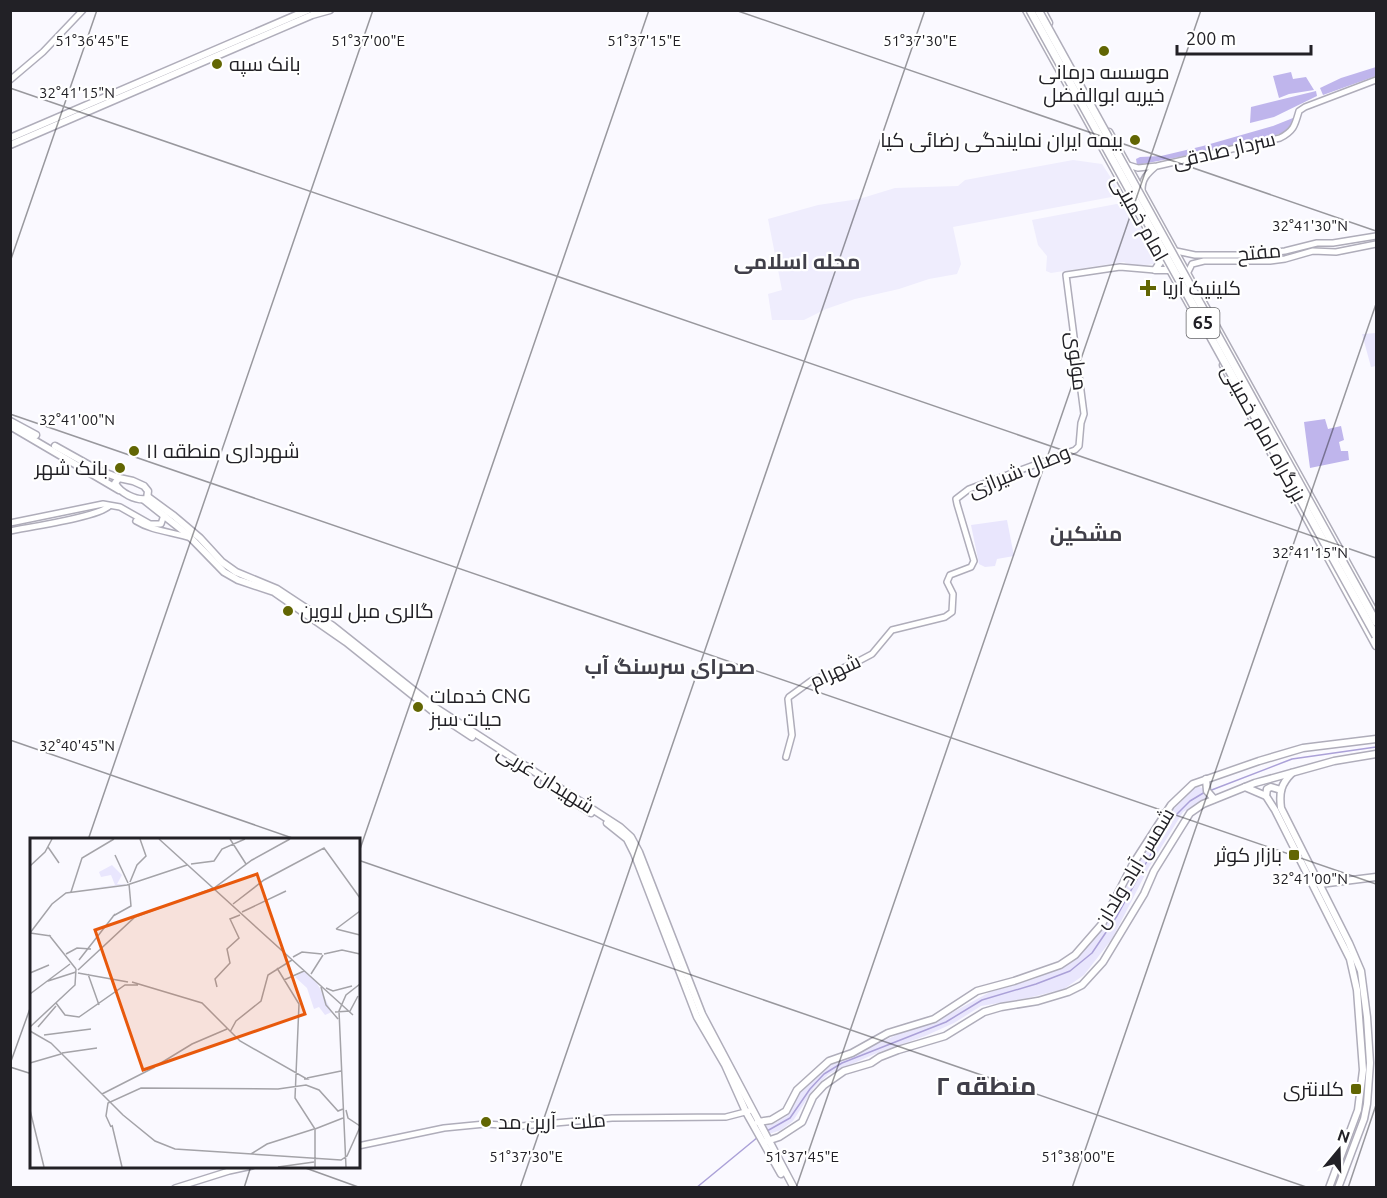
<svg xmlns="http://www.w3.org/2000/svg" width="1387" height="1198" viewBox="0 0 1387 1198" font-family="Ubuntu,Cairo,sans-serif">
  <style>
    .built { fill: #efedfd }
    .green { fill: #e9e6fd }
    .forest { fill: #bfb5ec }
    .lines { fill: none; stroke-linecap: round; stroke-linejoin: round }
    .stream { stroke: #aba1d8; stroke-width: 1.5 }
    .tertiary-casing { stroke: #afadba; stroke-width: 8 }
    .secondary-casing { stroke: #afadba; stroke-width: 9 }
    .tertiary { stroke: #fff; stroke-width: 5 }
    .secondary { stroke: #fff; stroke-width: 6 }
    .trunk-bridge-casing { stroke: #afadba; stroke-width: 10; stroke-linecap: butt }
    .trunk-bridge { stroke: #fff; stroke-width: 7 }
    .ticks { fill: none; stroke: #222126; stroke-width: 1.5; stroke-opacity: 0.45 }
    .poi-dot { fill: #626603; stroke: #fff; stroke-width: 2 }
    .labels { text-anchor: middle; stroke-width: 4.5; stroke-linejoin: round; paint-order: stroke }
    .shield { fill: #fff; stroke: #646467; stroke-width: 1.5 }
    .shield-label { font-size: 18px; font-weight: bold; fill: #222126 }
    .poi-label { font-size: 20px; fill: #222126; stroke: #fff; text-anchor: start }
    .street-label { font-size: 20px; fill: #222126; stroke: #fff }
    .neighbourhood-label { font-size: 21px; font-weight: bold; fill: #403f49; stroke: #fff }
    .district-label { font-size: 26px; font-weight: bold; fill: #403f49; stroke: #fff }
    .inset-road { fill: none; stroke: #a4a3a8; stroke-width: 1.5 }
    .view { fill: #e8590c; fill-opacity: 0.15; stroke: #e8590c; stroke-width: 3 }
    .inset-edge { fill: none; stroke: #222126; stroke-width: 3 }
    .ticks-label { font-size: 15px; text-anchor: middle; fill: #222126; stroke: #fff; stroke-width: 4.5; stroke-linejoin: round; paint-order: stroke }
  </style>
  <rect width="100%" height="100%" fill="#faf9ff"/>
  <g class="built">
    <path d="M1073,160L1102,164L1122,195L953,227L961,264L957,274L929,279L899,289L855,299L826,309L804,320H772L768,294L782,290L768,219L818,205L859,199L895,188L958,186L965,180Z"/>
    <path d="M1127,202L1160,263L1134,267L1124,262L1051,273L1046,271L1047,256L1038,245L1032,220Z"/>
  </g>
  <g class="green">
    <path d="M1376,333V366L1371,367L1362,334Z"/>
    <path d="M1007,520L1014,556L997,559L995,566L985,567L979,564L971,525Z"/>
    <path d="M1196,786L1202,788L1207,798L1183,812L1149,867L1112,939L1084,975L1064,989L1028,998L981,1006L954,1023L925,1036L877,1053L829,1074L814,1088L793,1121L781,1130L769,1134L763,1126L773,1124L787,1116L800,1092L830,1065L901,1033L944,1017L990,992L1034,979L1072,962L1107,922L1137,865L1164,819Z"/>
  </g>
  <g class="forest">
    <path d="M1376,67V76L1323,95L1320,88L1341,78Z"/>
    <path d="M1291,72L1293,79L1306,77L1314,90L1289,94L1279,98L1273,76Z"/>
    <path d="M1316,91L1317,96L1274,117L1250,123L1251,107Z"/>
    <path d="M1293,118L1294,122L1288,132L1211,151L1137,165L1136,159L1140,157L1161,156L1203,146L1273,126Z"/>
    <path d="M1325,419L1328,429L1341,426L1344,440L1339,442L1341,451H1348L1349,460L1310,468L1304,422Z"/>
  </g>
  <g class="lines">
    <g class="stream">
      <path d="M1209,791L1292,759L1376,747"/>
      <path d="M767,1131L790,1118L810,1089L824,1074L842,1063L946,1022L982,1000L1036,984L1070,971L1092,953L1117,916L1163,832L1176,815L1190,801L1205,792"/>
      <path d="M696,1188L758,1137"/>
    </g>
    <g class="tertiary-casing">
      <g id="tertiary">
        <path d="M10,80L43,52L83,10"/>
        <path d="M1128,165L1138,168L1157,166L1280,138C1294,131 1295,125 1299,111L1305,107L1376,80"/>
        <path d="M1142,190C1142,179 1147,174 1155,167"/>
        <path d="M1176,251L1195,255H1253L1285,251L1317,243H1333L1376,236"/>
        <path d="M1188,272L1192,264L1204,261H1270L1285,259L1313,251L1336,252L1376,244"/>
        <path d="M136,521C152,531 173,532 191,538"/>
        <path d="M10,523L103,504L120,507L150,524H161L164,515"/>
        <path d="M10,531C29,527 99,517 109,506"/>
        <path d="M786,757L792,735L788,699L789,697L811,681L855,663L872,654L892,630L945,617L952,612L953,594L947,582L950,575L971,567L974,561L957,504L956,499L969,489L1075,450L1079,446L1081,423L1084,414L1066,275L1120,267L1155,270"/>
        <path d="M358,1146L444,1128L485,1124L521,1126L612,1118L726,1117L749,1111"/>
        <path d="M175,1188L229,1171L252,1166"/>
      </g>
    </g>
    <g class="secondary-casing">
      <g id="secondary">
        <path d="M1026,10L1196,317"/>
        <path d="M1042,10L1049,23"/>
        <path d="M1109,132L1376,615"/>
        <path d="M10,138L308,10"/>
        <path d="M10,145L312,15L330,10"/>
        <path d="M1163,258L1155,270H1170"/>
        <path d="M1223,365L1376,646"/>
        <path d="M10,421L36,435"/>
        <path d="M10,426L119,490"/>
        <path d="M55,446L98,470L119,478"/>
        <path d="M119,478L133,481L144,486L148,491L147,499C136,501 120,493 115,483Z"/>
        <path d="M148,497L174,516L200,538L222,562L236,572L277,589L333,626L436,708L620,827L631,837L639,852L702,1014L794,1188"/>
        <path d="M144,500L187,534L224,572L238,580L274,592L346,642L431,710L472,737"/>
        <path d="M1292,773C1281,784 1279,792 1281,808L1349,943L1361,971L1367,1017L1370,1063L1367,1104L1364,1119L1338,1188"/>
        <path d="M1206,779L1207,791L1214,799"/>
        <path d="M544,783L591,813"/>
        <path d="M1245,787L1266,796L1275,810L1350,959L1357,990L1363,1070L1358,1110L1329,1188"/>
        <path d="M1266,796L1267,789L1271,787L1281,790"/>
        <path d="M607,823L627,839L634,853L697,1017L725,1065L746,1112L781,1174"/>
        <path d="M1320,884L1376,877"/>
        <path d="M758,1122L771,1120L786,1111L797,1090L829,1061L852,1053L888,1033L934,1019L977,991L1014,981L1060,965L1075,955L1102,924L1133,864L1171,805L1193,784L1259,761L1303,748L1376,739"/>
        <path d="M764,1142L779,1137L802,1122L813,1097L824,1085L844,1071L871,1063L880,1057L898,1050L945,1036L984,1012L1001,1007L1038,1001L1068,992L1082,985L1103,962L1144,894L1154,871L1190,813L1203,804L1255,783L1334,761L1376,754"/>
      </g>
    </g>
    <use href="#tertiary" class="tertiary"/>
    <use href="#secondary" class="secondary"/>
    <g class="trunk-bridge-casing">
      <g id="trunk-bridge">
        <path d="M1030,10L1376,636"/>
        <path d="M1038,10L1376,622"/>
      </g>
    </g>
    <use href="#trunk-bridge" class="trunk-bridge"/>
  </g>
  <path class="ticks" d="M735,10L1376,231M10,88L1376,558M10,262L97,10M10,414L1376,884M10,740L298,840M88,840L373,10M358,855L649,10M358,860L1309,1188M10,1064L32,1003M10,1067L32,1074M300,1166L361,1188M244,1188L251,1166M520,1188L925,10M796,1188L1201,10M1072,1188L1376,304M1348,1188L1376,1105"/>
  <g class="poi-dot">
    <circle cx="1104" cy="51" r="6"/>
    <circle cx="217" cy="64" r="6"/>
    <circle cx="1135" cy="140" r="6"/>
    <path d="M1145 279h6v6h6v6h-6v6h-6v-6h-6v-6h6z"/>
    <circle cx="134" cy="451" r="6"/>
    <circle cx="120" cy="468" r="6"/>
    <circle cx="288" cy="611" r="6"/>
    <circle cx="418" cy="707" r="6"/>
    <rect x="1288" y="849" width="12" height="12" rx="3"/>
    <rect x="1350" y="1083" width="12" height="12" rx="3"/>
    <circle cx="486" cy="1122" r="6"/>
  </g>
  <g class="labels">
    <rect class="shield" x="1186.5" y="308" width="33" height="30" rx="4.5"/>
    <g class="shield-label">
      <text x="1203" y="329">65</text>
    </g>
    <g class="poi-label">
      <text x="229" y="71">بانک سپه</text>
      <text x="1104" y="79" text-anchor="middle">موسسه درمانی<tspan x="1104" dy="23">خیریه ابوالفضل</tspan></text>
      <text x="1123" y="147" text-anchor="end">بیمه ایران نمایندگی رضائی کيا</text>
      <text x="1162" y="295">کلینیک آریا</text>
      <text x="146" y="458">شهرداری منطقه ۱۱</text>
      <text x="108" y="475" text-anchor="end">بانک شهر</text>
      <text x="300" y="618">گالری مبل لاوین</text>
      <text x="430" y="703">خدمات CNG<tspan x="430" dy="23">حیات سبز</tspan></text>
      <text x="1282" y="862" text-anchor="end">بازار کوثر</text>
      <text x="1344" y="1096" text-anchor="end">کلانتری</text>
      <text x="498" y="1129">آرین مد</text>
    </g>
    <g class="street-label">
      <text transform="translate(1224 150) rotate(-13)" y="7">سردار صادقی</text>
      <text transform="translate(1140 218) rotate(61)" y="7">امام خمینی</text>
      <text transform="translate(1259 252) rotate(-5)" y="7">مفتح</text>
      <text transform="translate(1077 361) rotate(83)" y="7">مولوی</text>
      <text transform="translate(1264 433) rotate(61)" y="7">بزرگراه امام خمینی</text>
      <text transform="translate(1019 471) rotate(-22)" y="7">وصال شیرازی</text>
      <text transform="translate(835 671) rotate(-25)" y="7">شهرام</text>
      <text transform="translate(546 779) rotate(32)" y="7">شهیدان غربی</text>
      <text transform="translate(1134 868) rotate(-59)" y="7">شمس آباد ولدان</text>
      <text transform="translate(588 1121) rotate(-5)" y="7">ملت</text>
    </g>
    <g class="neighbourhood-label">
      <text x="797" y="269">محله اسلامی</text>
      <text x="1086" y="541">مشکین</text>
      <text x="670" y="674">صحرای سرسنگ آب</text>
    </g>
    <g class="district-label">
      <text x="986" y="1095">منطقه ۲</text>
    </g>
  </g>
  <g transform="translate(30 838)">
    <rect width="330" height="330" fill="#faf9ff"/>
    <path d="M82,27L92,37L87,46H98L55,51L85,47L81,37L71,39L69,34ZM274,133L287,145L302,174L295,177L289,169L284,171L277,150L265,139Z" fill="#e9e6fd"/>
    <path class="inset-road" d="M129,1L323,177M200,1L216,26M18,9L29,25M85,17L98,45M161,26L184,23L192,11L215,1M0,28L15,14L22,1M100,44L107,27L116,18L110,1M41,54L52,20L84,1M203,66L234,42L294,10L330,60M212,74L256,53M83,78L101,68L99,46M306,91L330,73M306,91L330,97M0,95L22,66L36,55L97,47L157,27M0,95L21,98M19,97L46,131M36,116L47,110L61,111M294,116L312,112L330,116M263,119L272,114L292,116M49,122L85,76M247,130L269,166L265,260L285,291V329M48,132L105,79L184,50L222,22L260,1M0,135L19,127M48,135L98,144M58,136L69,167M281,136L293,117M254,142L274,133M18,143L46,134M102,144L172,165L210,203L277,241H274M187,149L185,141L200,125L197,111L209,100L200,81L210,77M291,149L296,167L308,181M296,150L303,153L322,148M0,156L40,126M26,165L35,177L49,179L95,147H108M305,174L320,173L328,158M0,189L45,147L46,131M8,189L26,168M0,193L21,205L93,277L125,303L145,311L311,322L317,318L330,289M200,194L206,183L231,163L238,137L262,122M14,197L61,191M32,215L67,210M0,225L31,216M126,228L162,206L197,191M277,240L311,233M72,256L125,229M0,272L14,329M316,272L318,280L330,288M82,287L92,329M81,289L76,278L78,265L111,250L248,251L276,247L289,252L308,273L313,271M285,291L313,280M221,316L237,306L284,291M248,329L284,324M316,329L309,173L316,157L330,146"/>
    <path class="view" d="M227,36L275,176L113,232L65,92Z"/>
    <rect width="330" height="330" class="inset-edge"/>
  </g>
  <g class="ticks-label">
    <text x="92" y="46">51°36'45"E</text>
    <text x="368" y="46">51°37'00"E</text>
    <text x="644" y="46">51°37'15"E</text>
    <text x="920" y="46">51°37'30"E</text>
    <text x="77" y="98">32°41'15"N</text>
    <text x="1310" y="231">32°41'30"N</text>
    <text x="77" y="425">32°41'00"N</text>
    <text x="1310" y="558">32°41'15"N</text>
    <text x="77" y="751">32°40'45"N</text>
    <text x="1310" y="884">32°41'00"N</text>
    <text x="526" y="1162">51°37'30"E</text>
    <text x="802" y="1162">51°37'45"E</text>
    <text x="1078" y="1162">51°38'00"E</text>
  </g>
  <rect width="1387" height="1198" fill="none" stroke="#222126" stroke-width="24"/>
  <g transform="translate(1339 1150) rotate(19)" stroke="#ffffff" stroke-width="4.5" paint-order="stroke">
  <path d="M0-4.5L10 22L0 15L-10 22Z" fill="#222126"/>
  <text y="-9" font-size="16" font-weight="bold" text-anchor="middle" fill="#222126">N</text>
  </g>
  <path d="M1177 45v9h134v-9" fill="none" stroke="#222126" stroke-width="3"/>
  <text x="1186" y="45" font-size="18" fill="#222126" stroke="#ffffff" stroke-width="4.5" paint-order="stroke">200 m</text>
</svg>
